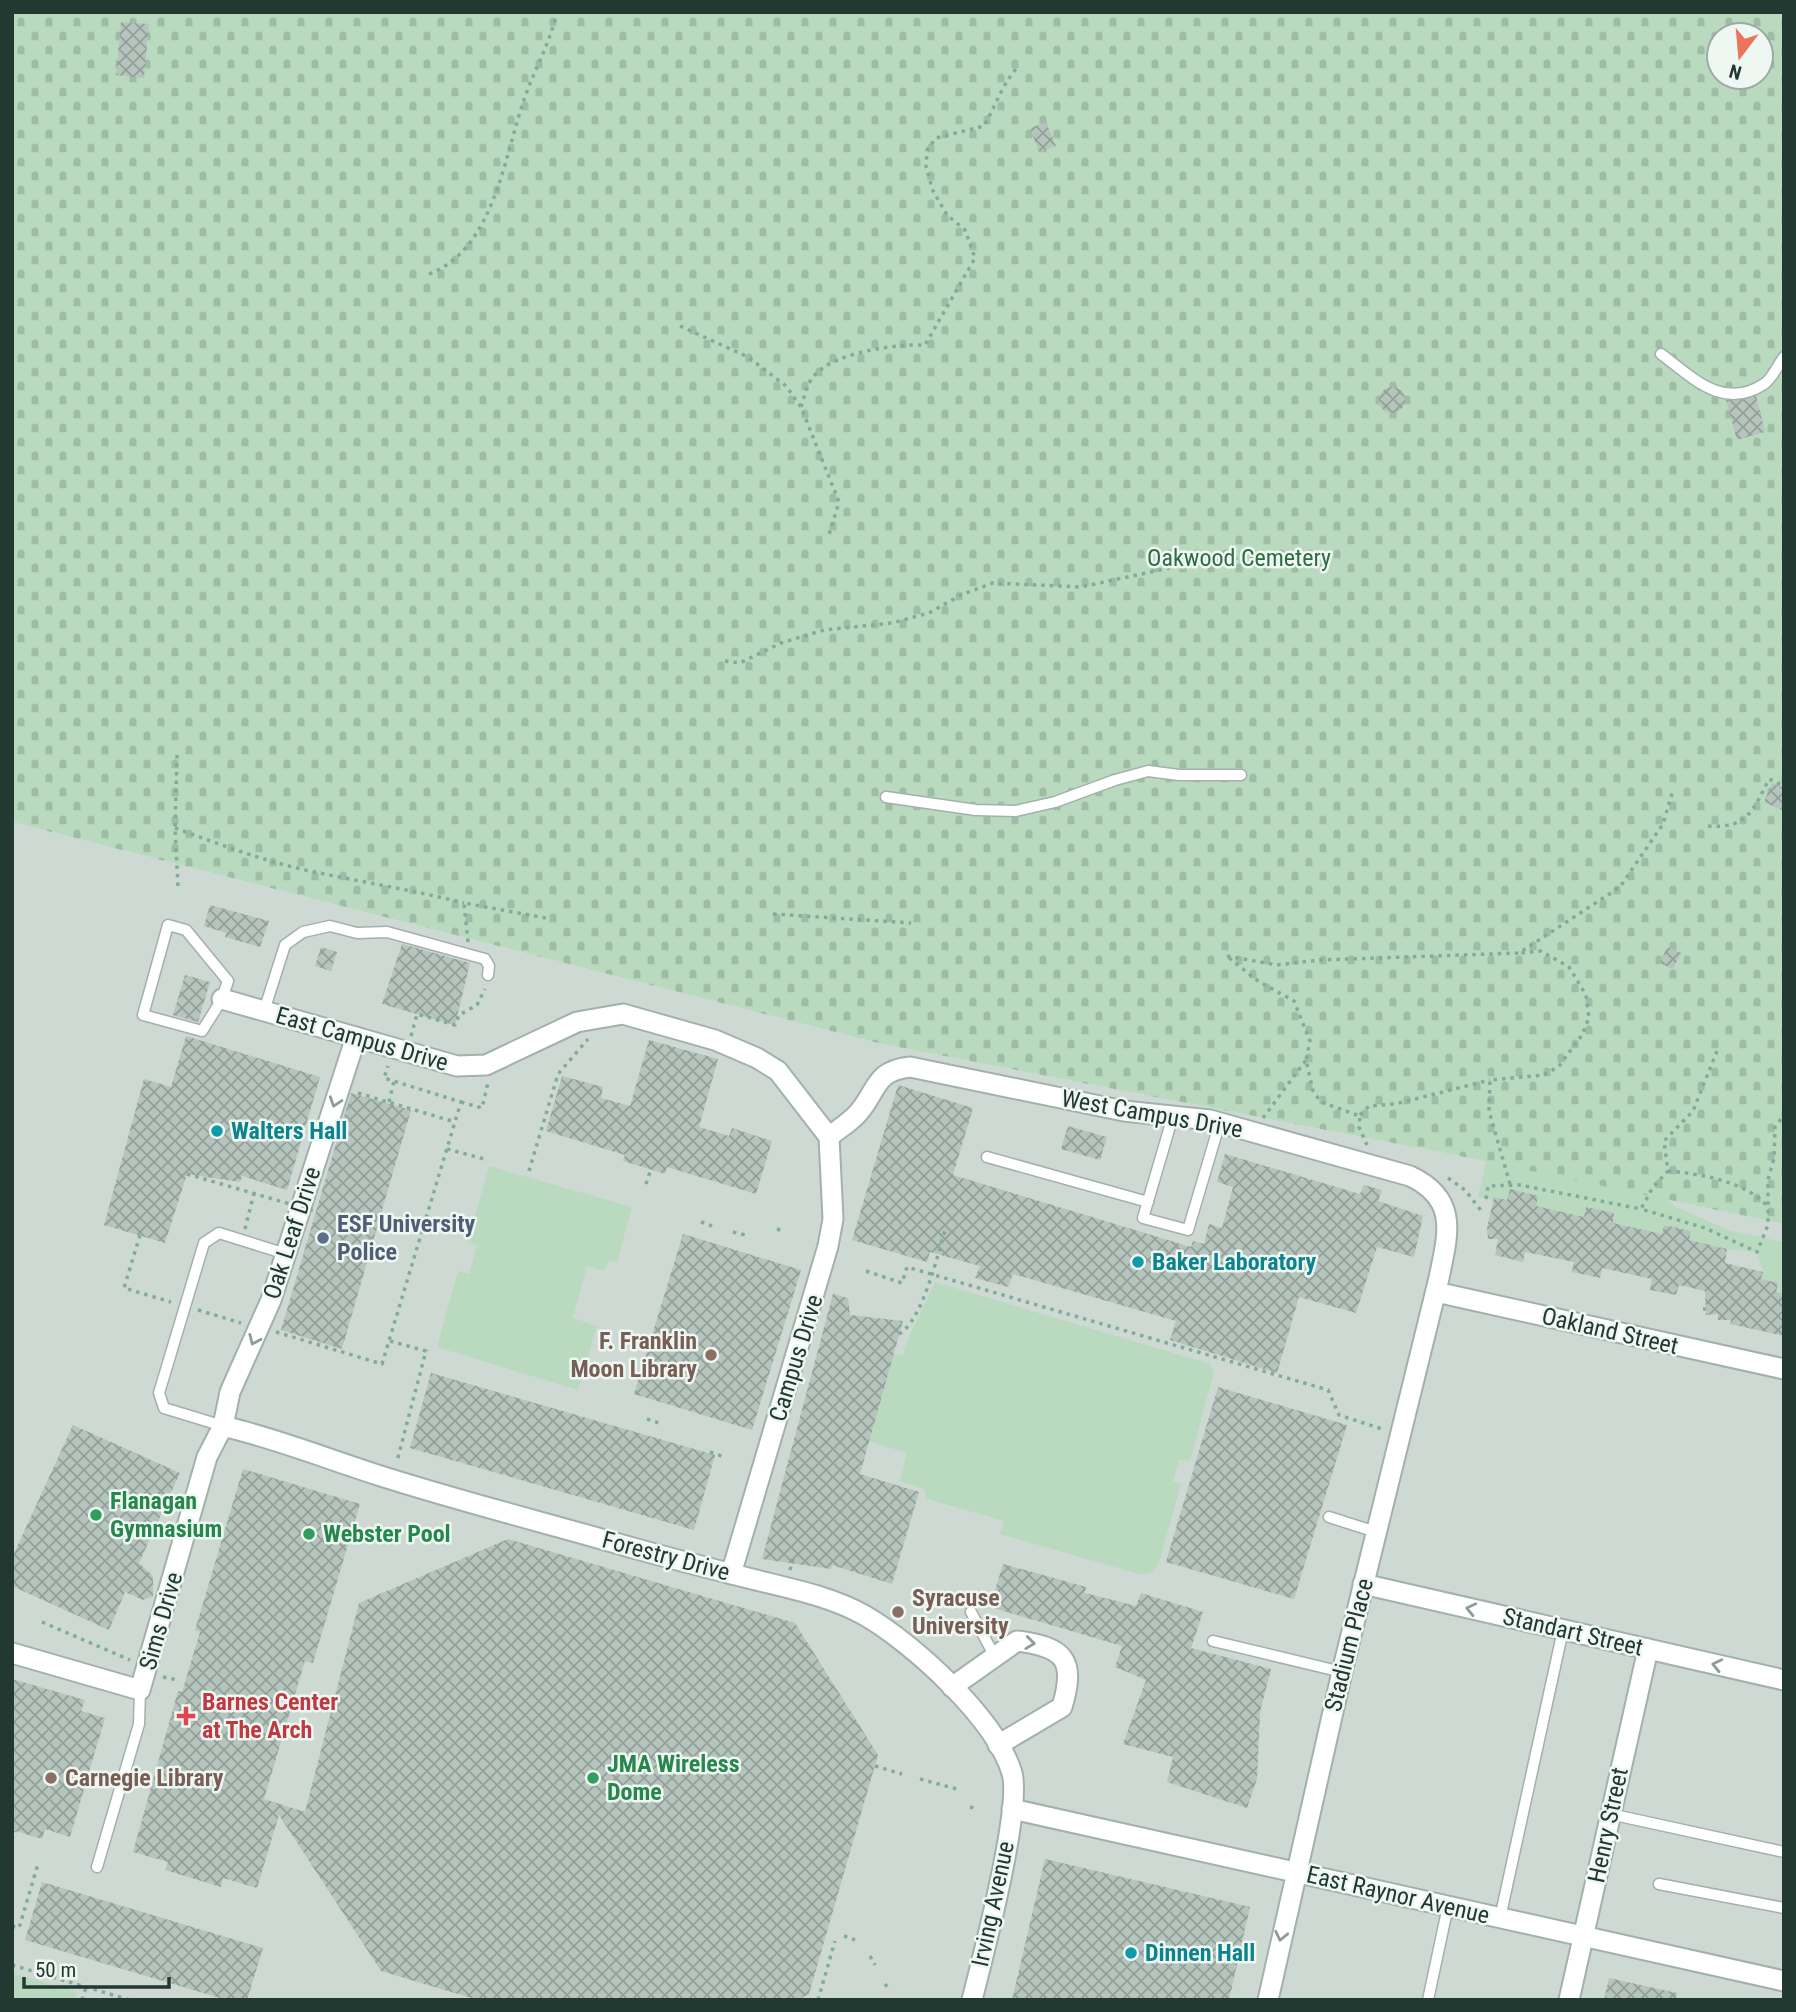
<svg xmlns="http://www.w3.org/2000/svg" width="1796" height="2012" viewBox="0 0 1796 2012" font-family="'Roboto Condensed',sans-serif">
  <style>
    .built { fill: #ced9d3 }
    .green { fill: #b9dabf }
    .cemetery { fill: url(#cemetery-stones); fill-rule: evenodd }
    .building { fill: url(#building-cross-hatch) }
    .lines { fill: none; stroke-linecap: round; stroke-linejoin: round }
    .lane-casing { stroke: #a2b1ab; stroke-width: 13 }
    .street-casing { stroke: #a2b1ab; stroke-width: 23 }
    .path { stroke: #81ac9b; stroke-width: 3.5; stroke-dasharray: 3.5 5; stroke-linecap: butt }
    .lane { stroke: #fff; stroke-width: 10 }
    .street { stroke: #fff; stroke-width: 19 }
    .path-bridge { stroke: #81ac9b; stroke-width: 3.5; stroke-dasharray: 3.5 5; stroke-linecap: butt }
    .oneway { stroke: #909c98 }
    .culture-dot { fill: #0f9aa8; stroke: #eff7f2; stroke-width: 2.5 }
    .service-dot { fill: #5c6f8a; stroke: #eff7f2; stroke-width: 2.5 }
    .education-dot { fill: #8d6e63; stroke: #eff7f2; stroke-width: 2.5 }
    .leisure-dot { fill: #2e9e5b; stroke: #eff7f2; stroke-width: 2.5 }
    .health-dot { fill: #e0444e; stroke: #eff7f2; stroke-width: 2.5 }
    .labels { text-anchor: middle; stroke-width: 5; stroke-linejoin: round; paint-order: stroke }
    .park-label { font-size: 24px; fill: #2e6d41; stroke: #eff7f2 }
    .street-label { font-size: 24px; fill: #213931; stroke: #eff7f2 }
    .culture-label { font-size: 24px; font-weight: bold; fill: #0d838f; stroke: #eff7f2; text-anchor: start }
    .service-label { font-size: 24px; font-weight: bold; fill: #4e5e75; stroke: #eff7f2; text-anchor: start }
    .education-label { font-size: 24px; font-weight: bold; fill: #785e54; stroke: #eff7f2; text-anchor: start }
    .leisure-label { font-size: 24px; font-weight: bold; fill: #27864d; stroke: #eff7f2; text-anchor: start }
    .health-label { font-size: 24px; font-weight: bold; fill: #be3a42; stroke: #eff7f2; text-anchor: start }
  </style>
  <defs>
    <pattern id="cemetery-stones" width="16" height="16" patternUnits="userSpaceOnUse" patternTransform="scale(1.75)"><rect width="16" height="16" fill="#b9dabf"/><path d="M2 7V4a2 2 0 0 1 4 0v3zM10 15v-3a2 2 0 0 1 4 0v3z" fill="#9fbca5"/></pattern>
    <pattern id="building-cross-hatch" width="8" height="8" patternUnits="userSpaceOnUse" patternTransform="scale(1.75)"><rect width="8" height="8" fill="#b5c4bd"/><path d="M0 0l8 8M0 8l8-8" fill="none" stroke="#93a09a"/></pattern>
  </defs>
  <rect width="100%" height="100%" fill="#dfeae4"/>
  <path class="built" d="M12,822L882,1044L1450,1154L1784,1224V2000H12Z"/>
  <g class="green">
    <path d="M1488,1155L1654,1188L1676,1207L1728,1230L1784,1242V1294L1776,1292L1761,1279L1763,1272L1757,1252L1727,1249L1689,1240L1691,1231L1664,1225L1662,1234L1613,1223L1614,1213L1586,1207L1584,1217L1495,1197L1494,1200L1478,1197Z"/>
    <path d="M489,1166L632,1207L617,1262L608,1261L604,1271L587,1266L573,1318L597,1326L578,1390L437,1347L458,1271L469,1274L477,1246L468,1242Z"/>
    <path d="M935,1282L1210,1364L1214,1372L1190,1461L1179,1460L1173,1481L1181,1484L1159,1563C1152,1574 1147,1576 1135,1573L1000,1534L1004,1521L927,1499L924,1489L900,1481L907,1453L869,1441L894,1354L903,1355C910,1327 925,1308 935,1282Z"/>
    <path d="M12,1973L77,1992L74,2000H12Z"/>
  </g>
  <path class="cemetery" d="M12,12H1784V1224L1450,1154L882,1044L12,822ZM1719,35H1761V77H1719Z"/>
  <g class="building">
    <path d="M121,22L149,24L144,78L116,75Z"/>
    <path d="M1046,122L1056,146L1039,152L1030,128Z"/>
    <circle cx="1392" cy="400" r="13"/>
    <path d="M1756,396L1765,432L1737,440L1726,400Z"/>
    <path d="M1772,783L1784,788V811L1764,802Z"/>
    <path d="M210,905L269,921L260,947L225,937L226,933L204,926Z"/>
    <path d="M402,944L470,963L455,1025L382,1004Z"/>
    <path d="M321,947L337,952L331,971L315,966Z"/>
    <path d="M1667,947L1681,953L1673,969L1660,963Z"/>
    <path d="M185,975L210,982L198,1022L173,1015Z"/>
    <path d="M186,1036L320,1077L287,1190L242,1176L240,1182L187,1174L165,1243L104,1225L144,1079L171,1087Z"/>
    <path d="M649,1040L718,1059L699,1127L729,1136L732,1128L772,1141L756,1194L667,1167L665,1174L623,1161L625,1155L546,1131L562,1076L603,1087L601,1098L630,1106Z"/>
    <path d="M898,1085L973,1108L953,1175L1191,1247L1193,1241L1204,1244L1209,1224L1222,1228L1233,1187L1217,1182L1225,1154L1360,1194L1364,1185L1382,1190L1378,1201L1423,1216L1414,1257L1377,1247L1356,1313L1299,1297L1277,1373L1170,1340L1176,1321L1013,1274L1008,1287L975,1278L980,1266L930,1252L927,1262L852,1240Z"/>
    <path d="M351,1093L411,1110L342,1349L281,1330Z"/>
    <path d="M1068,1126L1107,1137L1100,1160L1061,1149Z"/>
    <path d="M1510,1189L1538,1196L1536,1206L1584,1217L1586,1207L1614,1213L1613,1223L1662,1234L1664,1225L1691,1231L1689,1240L1727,1249L1725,1263L1763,1272L1761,1279L1778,1283L1776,1292L1784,1294V1336L1730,1324L1731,1320H1718V1314L1706,1315L1705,1291L1679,1285L1676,1295L1650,1290L1652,1279L1602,1268L1600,1278L1572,1272L1574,1262L1525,1252L1523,1262L1495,1255L1498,1239H1488L1487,1228L1494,1197L1507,1200Z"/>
    <path d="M683,1234L801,1270L752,1430L634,1394Z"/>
    <path d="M833,1294L848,1298L850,1315L903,1321L860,1474L919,1492L892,1584L832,1565L831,1569L762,1559Z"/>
    <path d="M431,1373L715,1455L694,1530L410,1448Z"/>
    <path d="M1218,1387L1347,1425L1294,1599L1166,1562Z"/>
    <path d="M73,1425L180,1473L139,1563L153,1576V1596L143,1600L125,1592L109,1630L12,1586V1558Z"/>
    <path d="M243,1469L360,1504L313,1663L305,1661L264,1799L305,1812L359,1603L508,1539L795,1623L878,1755L809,1994L797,2000H478L381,1971L279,1815L257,1888L223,1878L221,1887L165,1870L168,1862L133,1852L178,1691L182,1692L200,1632L195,1630Z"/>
    <path d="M1003,1564L1086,1587L1085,1593L1136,1606L1141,1593L1203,1612L1191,1648L1271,1669L1260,1712L1257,1779L1247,1808L1167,1782L1173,1757L1123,1744L1146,1680L1115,1667L1122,1646L990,1607Z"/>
    <path d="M12,1679L85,1700L81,1711L105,1718L70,1837L45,1829L42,1839L12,1830Z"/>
    <path d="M1045,1859L1250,1907L1229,2000H1012Z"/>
    <path d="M42,1882L263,1948L247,2000H227L25,1940Z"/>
    <path d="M1609,1978L1677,1993L1676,2000H1604Z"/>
  </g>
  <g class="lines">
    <g class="lane-casing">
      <g id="lane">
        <path d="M1661,354C1692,377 1723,411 1764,384C1772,379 1778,365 1784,357"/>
        <path d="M886,797L976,810L1016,811L1055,802L1115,780L1148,771L1179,775H1241"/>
        <path d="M168,925L186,930L228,981L221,1001L202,1031L143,1015Z"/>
        <path d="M264,1011L285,945L303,932L330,926L357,933L387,932L485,959L489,966L488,975"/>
        <path d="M1173,1116L1143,1218L1188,1230L1220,1122"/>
        <path d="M987,1157L1148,1202"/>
        <path d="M223,1426L164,1408L159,1393L204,1243L219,1233L286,1254"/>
        <path d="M1329,1517L1376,1532"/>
        <path d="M971,1612L995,1657"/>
        <path d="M1213,1641L1342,1672"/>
        <path d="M1610,1814L1784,1852"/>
        <path d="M97,1867L139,1724L140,1690"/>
        <path d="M1659,1884L1784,1908"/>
        <path d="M1500,1918L1563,1630"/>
        <path d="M1428,2000L1448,1906"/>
      </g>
    </g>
    <g class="street-casing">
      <g id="street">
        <path d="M222,999L457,1066L486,1065L577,1022L623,1014L715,1040L757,1058L778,1071L829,1137"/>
        <path d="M829,1137C838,1129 851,1122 859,1112C878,1090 874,1071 910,1067L1124,1111L1210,1120L1410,1176C1459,1199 1448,1234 1439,1278L1342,1672L1268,2000"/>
        <path d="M1436,1292L1784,1369"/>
        <path d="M223,1426C278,1439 330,1460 384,1477C466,1503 550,1524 633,1548C673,1559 712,1569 752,1579C791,1589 830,1596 864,1615C913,1643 996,1719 1012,1773C1022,1809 983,1956 972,2000"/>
        <path d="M731,1574L828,1246L833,1219L829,1137"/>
        <path d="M1363,1584L1784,1680"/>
        <path d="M12,1653L140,1690L207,1457L223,1426L230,1392L271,1300L356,1037"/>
        <path d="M952,1687L1017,1641C1065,1647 1076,1660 1062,1707L998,1745"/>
        <path d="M1012,1809L1784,1981"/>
        <path d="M1569,2000L1648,1649"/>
      </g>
    </g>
    <g class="path">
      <path d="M429,274C495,249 504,155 525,97C535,68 550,43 557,12"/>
      <path d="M680,326L748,357L786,386L801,407L839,502L828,538"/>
      <path d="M801,407C804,398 807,383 814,376C834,352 896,344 925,345L975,258L965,230L947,215L933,191L926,167L927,150L936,138L984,126C995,107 1002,85 1016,69"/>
      <path d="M725,661L740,663L781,643L824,630L892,623L929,613L961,595L993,583L1081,587L1188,564L1264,555"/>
      <path d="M177,755L175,828L178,886"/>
      <path d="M1708,826C1748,829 1753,810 1769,779L1784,786"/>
      <path d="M175,828C219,844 263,861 310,871C361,882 413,890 464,903"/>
      <path d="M773,914L911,923"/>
      <path d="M468,942L464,903L546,918"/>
      <path d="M1227,956L1277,965L1320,960L1519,953L1620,887L1663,824L1673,790"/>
      <path d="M1229,958L1258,981L1294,1001L1310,1041L1306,1060L1313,1091L1321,1102L1360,1116L1359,1127L1367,1145"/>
      <path d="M411,1036L417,1014L455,1025L459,1015L477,1005L485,989"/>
      <path d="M1717,1051L1693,1111L1664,1141L1668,1171L1653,1187L1641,1209L1705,1228L1757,1252L1768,1225V1180L1774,1158L1775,1127L1784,1115"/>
      <path d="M358,1093L455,1122"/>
      <path d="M389,1102L394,1081"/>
      <path d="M461,1102L482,1108L488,1083"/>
      <path d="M1360,1115L1369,1106L1395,1104L1490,1080"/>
      <path d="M1263,1118L1306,1060"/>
      <path d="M447,1149L484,1159"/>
      <path d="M529,1171L558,1074L588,1039"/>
      <path d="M1668,1171C1700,1174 1746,1181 1768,1207"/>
      <path d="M1448,1178L1465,1190L1483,1213"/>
      <path d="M646,1184L651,1169"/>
      <path d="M1510,1184L1489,1111L1490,1080L1544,1075L1559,1066L1582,1035L1589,1018L1586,995L1569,967L1541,951L1521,953"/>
      <path d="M1486,1199L1488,1186L1520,1185L1641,1209"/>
      <path d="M701,1222L712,1226"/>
      <path d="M245,1229L254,1193"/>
      <path d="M777,1229L785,1232"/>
      <path d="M733,1232L745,1235"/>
      <path d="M140,1235L124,1288L171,1302"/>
      <path d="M866,1271L902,1283L907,1267L1328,1390L1339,1415L1382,1429"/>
      <path d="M1703,1309H1706"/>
      <path d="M198,1310L241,1323"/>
      <path d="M276,1332L382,1364L461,1102L384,1078L388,1066"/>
      <path d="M899,1334C923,1320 938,1253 946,1227"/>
      <path d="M390,1341L426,1351L397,1461"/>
      <path d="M647,1419L662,1424"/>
      <path d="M710,1452L722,1456"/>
      <path d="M790,1570L793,1559"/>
      <path d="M42,1622L130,1660"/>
      <path d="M163,1677L178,1680"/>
      <path d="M875,1766L902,1774"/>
      <path d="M920,1779L957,1789"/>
      <path d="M970,1807L978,1809"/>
      <path d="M12,1840L15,1831"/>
      <path d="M12,1926L19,1928L38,1864"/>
      <path d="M844,1936L855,1940"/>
      <path d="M870,1956L875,1965"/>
      <path d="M12,1965L130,2000"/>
      <path d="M885,1984L889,1989"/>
      <path d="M82,2000L86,1987"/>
      <path d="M818,2000L835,1941"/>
    </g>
    <use href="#lane" class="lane"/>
    <use href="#street" class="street"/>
    <path class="path-bridge" d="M187,1174L314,1211"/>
  </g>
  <defs><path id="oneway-chevron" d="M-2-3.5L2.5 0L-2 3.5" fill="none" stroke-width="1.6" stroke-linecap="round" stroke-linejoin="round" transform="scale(1.75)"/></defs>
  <g class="oneway">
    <use href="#oneway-chevron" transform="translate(335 1102) rotate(108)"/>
    <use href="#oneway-chevron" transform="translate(254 1340) rotate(114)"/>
    <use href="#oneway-chevron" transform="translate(1471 1609) rotate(-167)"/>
    <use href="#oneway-chevron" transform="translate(1030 1643) rotate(7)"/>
    <use href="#oneway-chevron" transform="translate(1717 1665) rotate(-167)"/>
    <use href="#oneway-chevron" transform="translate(1281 1936) rotate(102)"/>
  </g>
  <g class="culture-dot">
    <circle cx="217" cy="1131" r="7"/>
    <circle cx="1138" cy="1262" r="7"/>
    <circle cx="1131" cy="1953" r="7"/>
  </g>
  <circle class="service-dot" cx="323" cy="1238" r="7"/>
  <g class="education-dot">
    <circle cx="711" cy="1355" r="7"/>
    <circle cx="898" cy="1612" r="7"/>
    <circle cx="51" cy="1778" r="7"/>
  </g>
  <g class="leisure-dot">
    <circle cx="96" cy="1515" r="7"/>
    <circle cx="309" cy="1534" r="7"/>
    <circle cx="593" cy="1778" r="7"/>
  </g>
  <path class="health-dot" d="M182.5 1705.5h7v7h7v7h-7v7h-7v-7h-7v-7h7z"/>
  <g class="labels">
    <g class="park-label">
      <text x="1239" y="566">Oakwood Cemetery</text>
    </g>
    <g class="street-label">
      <text transform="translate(362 1039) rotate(16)" y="8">East Campus Drive</text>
      <text transform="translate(1152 1114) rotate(10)" y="8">West Campus Drive</text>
      <text transform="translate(292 1233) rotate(-72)" y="8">Oak Leaf Drive</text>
      <text transform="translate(1610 1331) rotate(13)" y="8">Oakland Street</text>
      <text transform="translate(796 1358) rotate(-73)" y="8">Campus Drive</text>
      <text transform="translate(666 1556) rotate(15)" y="8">Forestry Drive</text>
      <text transform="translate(161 1621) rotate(-74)" y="8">Sims Drive</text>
      <text transform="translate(1573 1632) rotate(13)" y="8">Standart Street</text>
      <text transform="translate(1349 1645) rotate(-76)" y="8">Stadium Place</text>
      <text transform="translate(1608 1825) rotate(-78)" y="8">Henry Street</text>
      <text transform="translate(1398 1895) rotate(13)" y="8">East Raynor Avenue</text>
      <text transform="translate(993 1904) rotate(-78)" y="8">Irving Avenue</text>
    </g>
    <g class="culture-label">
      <text x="231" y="1139">Walters Hall</text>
      <text x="1152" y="1270">Baker Laboratory</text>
      <text x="1145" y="1961">Dinnen Hall</text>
    </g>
    <g class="service-label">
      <text x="337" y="1232">ESF University<tspan x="337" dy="28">Police</tspan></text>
    </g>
    <g class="education-label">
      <text x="697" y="1349" text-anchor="end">F. Franklin<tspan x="697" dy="28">Moon Library</tspan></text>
      <text x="912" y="1606">Syracuse<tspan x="912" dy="28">University</tspan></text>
      <text x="65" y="1786">Carnegie Library</text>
    </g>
    <g class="leisure-label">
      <text x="110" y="1509">Flanagan<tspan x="110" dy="28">Gymnasium</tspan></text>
      <text x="323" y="1542">Webster Pool</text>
      <text x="607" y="1772">JMA Wireless<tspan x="607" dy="28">Dome</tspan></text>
    </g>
    <g class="health-label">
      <text x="202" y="1710">Barnes Center<tspan x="202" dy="28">at The Arch</tspan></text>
    </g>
  </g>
  <rect width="1796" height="2012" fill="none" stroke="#213931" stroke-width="28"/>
  <g transform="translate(1740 56) rotate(196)"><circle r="33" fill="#eff7f2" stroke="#9daba5" stroke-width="2"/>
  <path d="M0-5L12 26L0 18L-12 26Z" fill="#eb745c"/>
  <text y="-10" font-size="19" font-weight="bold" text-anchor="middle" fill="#213931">N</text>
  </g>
  <path d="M24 1977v10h145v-10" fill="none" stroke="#213931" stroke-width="3.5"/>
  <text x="35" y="1977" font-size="21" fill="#213931" stroke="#eff7f2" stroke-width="5" paint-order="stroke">50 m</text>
</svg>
